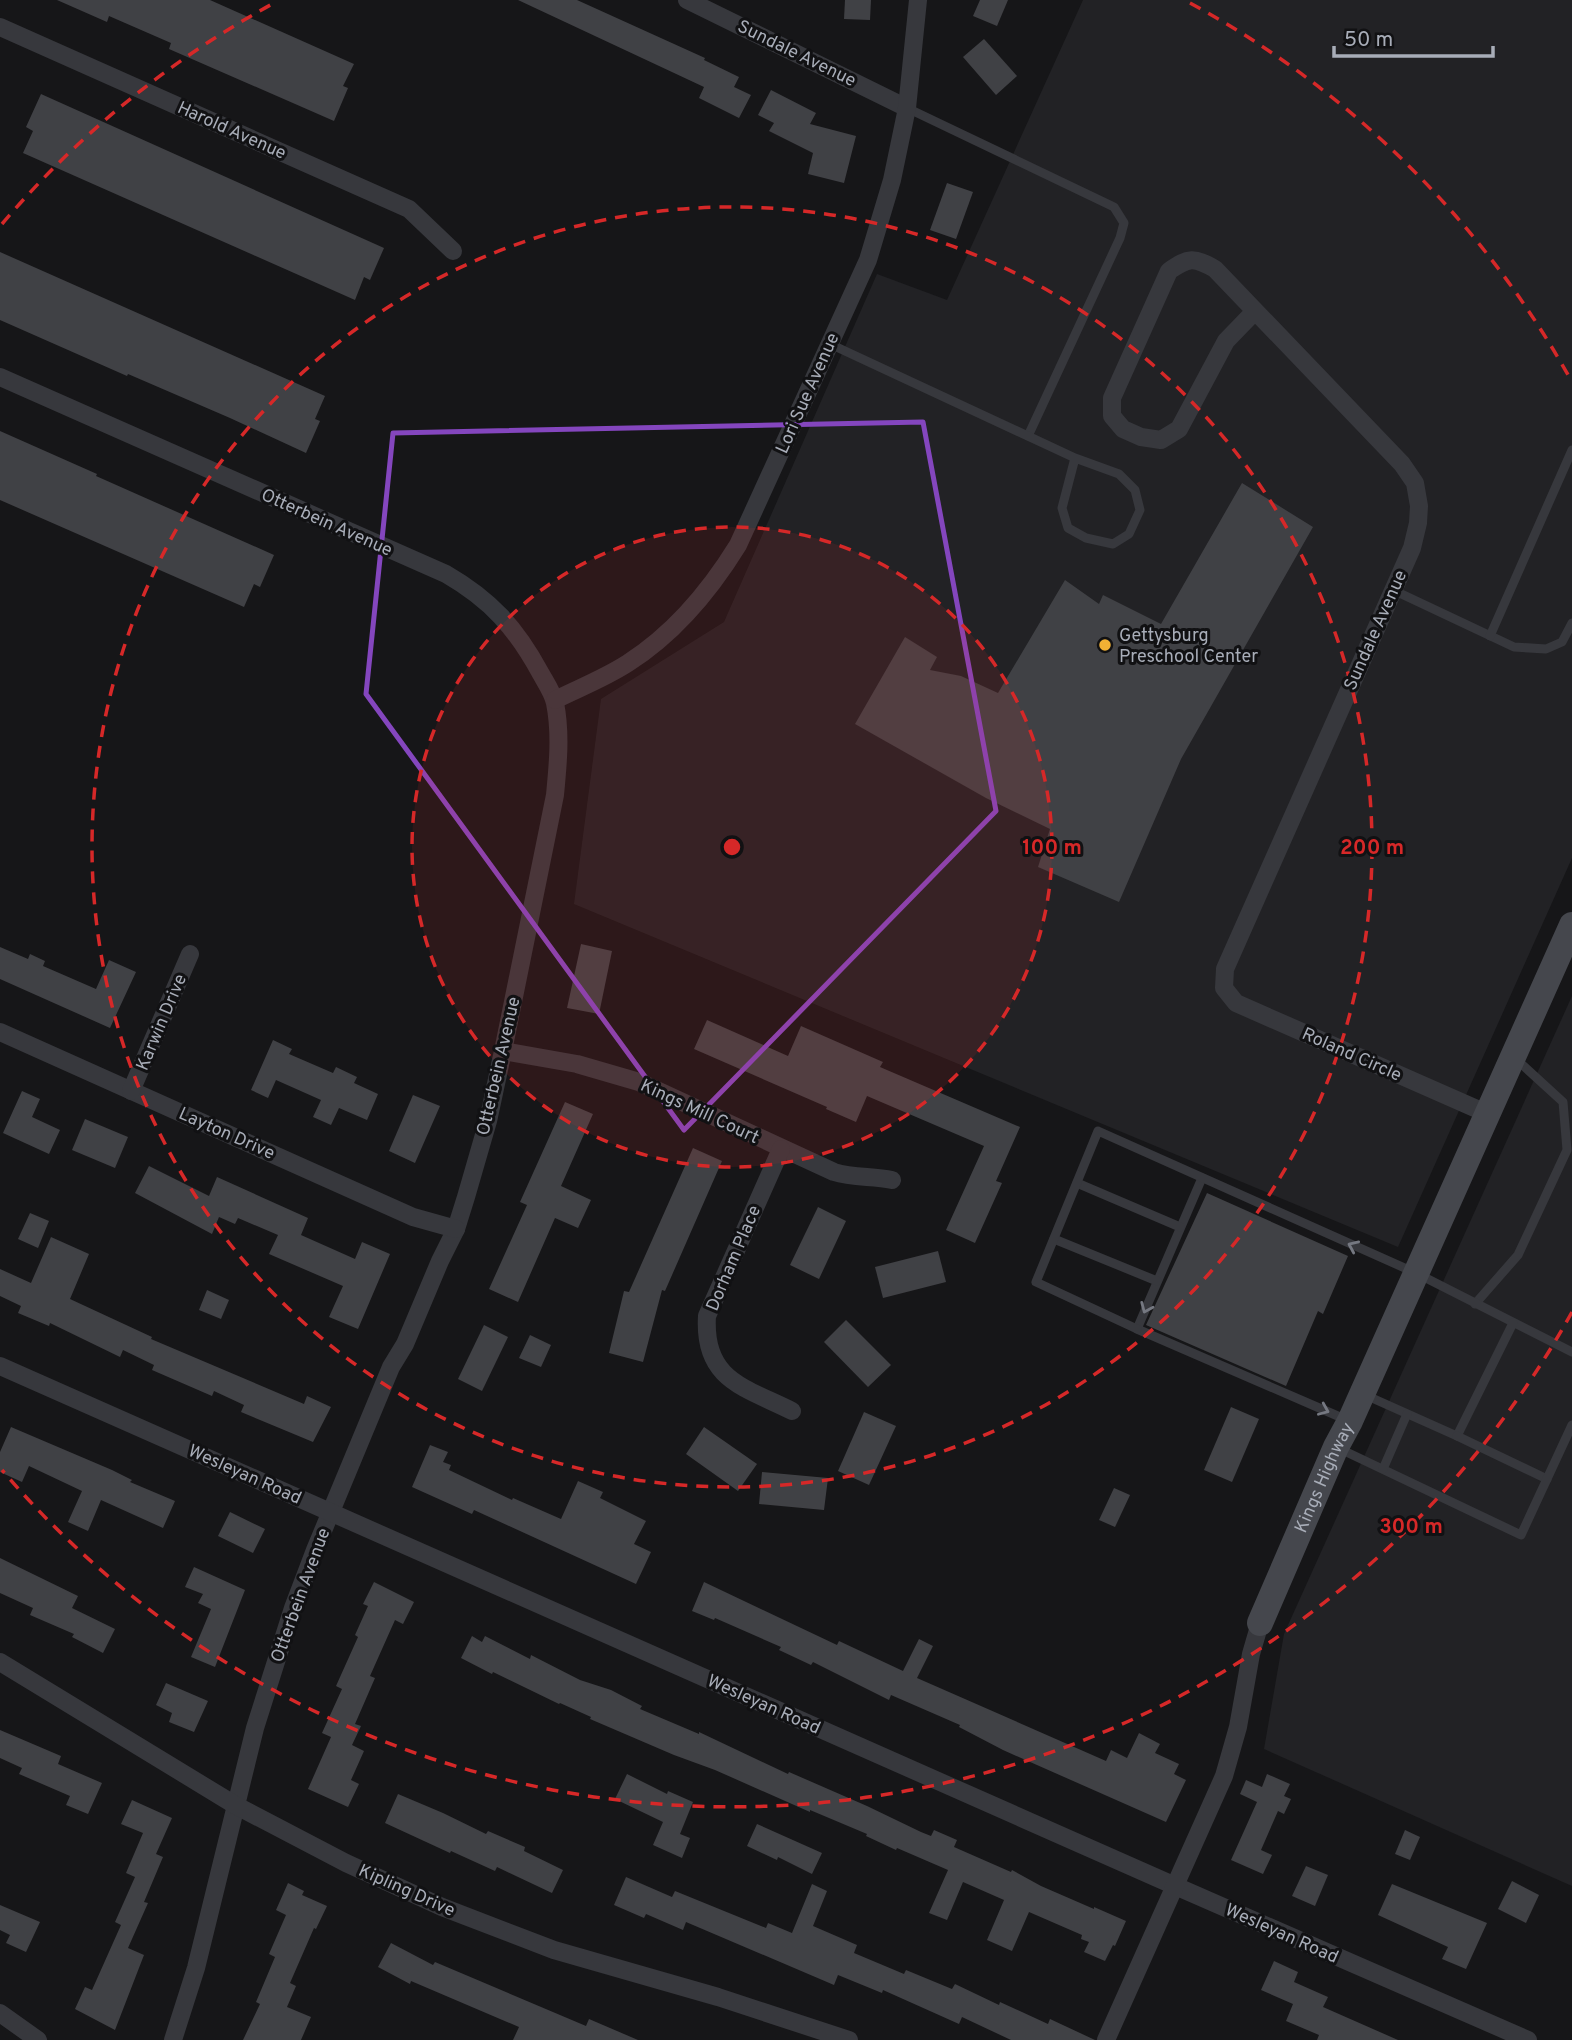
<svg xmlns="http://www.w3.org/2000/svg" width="1572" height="2040" viewBox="0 0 1572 2040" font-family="Overpass,sans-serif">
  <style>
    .built { fill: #222225 }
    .building { fill: #404145 }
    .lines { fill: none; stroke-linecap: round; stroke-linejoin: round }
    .lane { stroke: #37383d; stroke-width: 9 }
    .street { stroke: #37383d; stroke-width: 18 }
    .secondary { stroke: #45474d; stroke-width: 26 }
    .oneway { stroke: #757881 }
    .marked { fill: none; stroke: #8446be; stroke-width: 5; stroke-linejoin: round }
    .ring { fill: none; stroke: #d62828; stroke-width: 3.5; stroke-dasharray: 12 9 }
    .poi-dot { fill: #f2b134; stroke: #111113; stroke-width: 2.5 }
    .labels { text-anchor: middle; stroke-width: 6; stroke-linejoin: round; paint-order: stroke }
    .street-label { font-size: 18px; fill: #a8adb8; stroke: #111113 }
    .poi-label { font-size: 18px; fill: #a8adb8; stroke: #111113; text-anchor: start }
    .centre { fill: #d62828; stroke: #111113; stroke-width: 3.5 }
    .ring-label { font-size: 21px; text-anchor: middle; font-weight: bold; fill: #d62828; stroke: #111113; stroke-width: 6; stroke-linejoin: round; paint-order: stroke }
  </style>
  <rect width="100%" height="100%" fill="#161618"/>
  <g class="built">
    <path d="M1083,0H1572V858L1398,1247L574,904L601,699L724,622L877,274L947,300Z"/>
    <path d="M1572,996V1886L1264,1749L1284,1634Z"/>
  </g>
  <g class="building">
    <path d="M57,0H210L354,64L343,86L348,88L334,121L169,49L171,43L109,16L107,22Z"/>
    <path d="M518,0H577L705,58L704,60L739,77L734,87L751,95L739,118L699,98L704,87Z"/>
    <path d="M845,0H871L870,20L844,19Z"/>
    <path d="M980,0H1008L997,26L973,16Z"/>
    <path d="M984,39L1017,76L996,95L963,57Z"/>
    <path d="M771,90L816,113L810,124L856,136L844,183L808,174L813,153L769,131L774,123L758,115Z"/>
    <path d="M41,94L384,248L370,280L364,277L355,300L23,153L33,131L26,127Z"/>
    <path d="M947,183L973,192L956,239L930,230Z"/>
    <path d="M0,252L325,396L315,419L320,421L306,453L230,418L128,374L127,376L0,320Z"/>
    <path d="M0,431L97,474L96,476L274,555L260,587L254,584L244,607L0,500Z"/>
    <path d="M1242,483L1313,527L1181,759L1119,902L1038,867L1050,829L986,798L855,724L905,637L937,657L930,670L961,676L998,693L1065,580L1099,604L1103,595L1161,624Z"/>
    <path d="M581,944L612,951L599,1014L567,1008Z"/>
    <path d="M0,947L28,959L30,954L45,961L43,966L96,989L109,960L136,972L110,1028L0,979Z"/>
    <path d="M707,1020L788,1056L801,1026L883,1062L880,1067L1020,1127L996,1181L1002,1183L975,1243L946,1230L984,1146L867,1096L856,1122L826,1109L827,1107L694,1049Z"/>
    <path d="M273,1040L292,1049L289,1054L333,1073L336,1067L357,1077L354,1083L378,1094L367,1120L339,1108L331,1125L313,1117L321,1100L276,1080L268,1098L251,1090Z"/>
    <path d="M22,1091L40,1099L32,1117L60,1130L49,1154L3,1133Z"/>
    <path d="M413,1095L440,1106L415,1163L389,1151Z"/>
    <path d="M565,1102L593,1114L561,1186L591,1200L578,1228L555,1218L518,1302L489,1289L527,1205L520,1202Z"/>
    <path d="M85,1119L128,1137L115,1168L72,1150Z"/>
    <path d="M693,1148L722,1161L665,1291L662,1290L643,1362L609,1353L624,1291L629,1292Z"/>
    <path d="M149,1166L209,1196L217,1177L308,1218L301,1235L355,1259L362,1242L390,1254L358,1329L329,1317L343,1286L269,1254L278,1235L238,1218L235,1224L219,1217L212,1234L135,1193Z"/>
    <path d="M1207,1193L1348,1256L1323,1314L1318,1311L1286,1386L1146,1325Z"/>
    <path d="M818,1207L846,1221L819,1279L790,1265Z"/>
    <path d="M30,1213L49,1221L38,1248L18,1239Z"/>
    <path d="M51,1237L89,1254L70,1299L152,1337L151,1339L304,1404L307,1396L331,1407L313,1442L241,1412L244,1405L214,1391L212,1396L152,1370L154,1365L123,1350L120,1357L50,1323L49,1326L18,1313L21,1306L0,1296V1269L31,1283Z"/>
    <path d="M938,1251L946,1282L883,1298L875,1267Z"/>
    <path d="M207,1290L229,1300L221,1319L199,1310Z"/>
    <path d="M846,1320L891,1365L868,1387L824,1342Z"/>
    <path d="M484,1325L508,1337L482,1391L458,1379Z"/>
    <path d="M530,1335L551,1345L541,1367L519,1358Z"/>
    <path d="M1231,1407L1259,1419L1232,1482L1204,1470Z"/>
    <path d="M864,1412L896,1426L869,1485L838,1471Z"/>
    <path d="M11,1427L112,1470L132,1480L130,1482L175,1501L163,1528L101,1500L88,1531L68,1522L82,1491L29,1466L22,1482L0,1472V1452Z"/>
    <path d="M704,1427L757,1464L738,1491L686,1454Z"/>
    <path d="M430,1445L448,1452L443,1462L451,1465L449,1470L512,1500L513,1498L561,1519L578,1481L603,1492L600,1498L646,1521L634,1544L651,1552L636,1584L474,1510L472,1514L412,1487Z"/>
    <path d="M762,1472L828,1478L824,1510L759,1504Z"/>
    <path d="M1114,1488L1130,1495L1115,1527L1099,1520Z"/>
    <path d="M230,1512L265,1529L253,1553L218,1536Z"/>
    <path d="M0,1558L78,1596L72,1608L115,1629L103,1653L72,1637L74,1634L30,1615L33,1608L0,1593Z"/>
    <path d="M194,1567L245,1590L215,1667L191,1657L211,1609L198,1603L203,1594L185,1587Z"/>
    <path d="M374,1582L414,1602L403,1624L395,1620L370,1676L375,1678L355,1724L361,1726L352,1745L364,1751L351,1780L359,1784L348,1807L308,1789L331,1737L322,1733L342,1689L336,1686L358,1637L355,1635L368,1606L363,1604Z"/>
    <path d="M704,1582L837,1645L839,1641L903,1671L919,1639L933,1646L917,1678L1106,1761L1111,1750L1127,1758L1139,1733L1160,1744L1155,1753L1179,1764L1174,1774L1186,1780L1166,1822L1003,1750L959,1727L960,1725L891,1695L889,1700L813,1662L811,1665L779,1650L781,1647L715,1618L714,1620L692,1611Z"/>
    <path d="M472,1636L482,1642L485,1636L530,1659L531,1655L580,1680L611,1690L642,1706L640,1709L699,1734V1732L788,1774L789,1772L867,1806L921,1832L931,1836L934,1830L957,1840L954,1847L1011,1872L1012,1870L1041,1886L1094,1909V1907L1126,1921L1115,1946L1113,1945L1105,1961L1084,1952L1089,1942L1081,1939L1082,1935L1029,1912L1012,1951L987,1940L1004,1900L963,1882L947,1920L929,1913L948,1870L897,1848L896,1850L866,1836L867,1834L810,1810V1812L715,1770L674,1755L590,1719L591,1717L560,1703L559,1704L493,1672L492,1674L461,1658Z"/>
    <path d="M166,1683L208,1701L194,1732L169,1722L172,1713L156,1705Z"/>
    <path d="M0,1730L61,1756L58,1764L102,1783L88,1814L66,1805L70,1796L19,1774L22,1768L0,1758Z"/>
    <path d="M627,1774L667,1794L668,1791L693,1802L680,1834L690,1838L682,1858L653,1845L663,1822L615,1799Z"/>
    <path d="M1267,1774L1290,1784L1284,1796L1291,1799L1284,1814L1278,1811L1261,1850L1272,1855L1263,1874L1231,1860L1257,1802L1240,1794L1246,1780L1262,1787Z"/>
    <path d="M398,1794L443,1813L486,1834L488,1831L525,1847L524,1851L563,1870L552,1893L497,1867L495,1871L451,1851L450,1853L385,1823Z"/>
    <path d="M132,1800L172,1818L156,1854L163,1857L144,1902L148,1903L128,1948L144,1955L115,2030L75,2009L85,1987L92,1990L121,1925L115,1922L135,1877L126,1873L143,1833L121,1824Z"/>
    <path d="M757,1824L822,1853L812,1874L778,1857L777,1860L747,1846Z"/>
    <path d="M1405,1830L1420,1837L1410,1860L1395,1854Z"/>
    <path d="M1306,1866L1328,1875L1315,1906L1292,1896Z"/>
    <path d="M626,1877L672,1897L675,1891L766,1928L768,1923L792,1933L812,1884L827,1891L813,1926L857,1945L854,1953L904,1974L906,1970L952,1989L955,1984L999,2005L1000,2002L1048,2024L1050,2019L1095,2040H1011L962,2017L959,2024L883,1990L882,1993L838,1975L834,1985L686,1922L683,1930L646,1914L644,1918L614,1905Z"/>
    <path d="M1512,1881L1539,1895L1526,1923L1498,1909Z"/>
    <path d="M288,1883L304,1891L302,1895L327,1906L316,1929L314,1928L290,1983L296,1986L287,2007L311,2017L301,2040H243L260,2004L256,2002L275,1957L269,1954L286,1915L276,1910Z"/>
    <path d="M1392,1884L1487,1923L1466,1969L1442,1959L1448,1947L1378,1915Z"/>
    <path d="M0,1905L40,1922L26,1952L6,1943L10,1935L0,1930Z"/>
    <path d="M391,1943L433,1965L435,1962L586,2026L589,2019L638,2040H513L519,2027L411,1981L410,1984L378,1967Z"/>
    <path d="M1274,1961L1298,1972L1294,1982L1328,1997L1323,2007L1398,2040H1317L1319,2035L1286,2021L1293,2004L1261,1990Z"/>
  </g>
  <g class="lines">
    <g class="lane">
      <path d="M907,108L1114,207L1124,223L1120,238L1028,436"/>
      <path d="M830,344L1075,458L1062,508L1068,528L1086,538L1113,544L1129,534L1140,510L1135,490L1119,474L1075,458"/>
      <path d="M1393,590L1514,647L1546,649L1562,642L1572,623"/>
      <path d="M1490,636L1572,450"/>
      <path d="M1202,1178L1137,1329L1347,1420"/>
      <path d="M1077,1183L1180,1227"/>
      <path d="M1054,1239L1157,1281"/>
      <path d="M1475,1304L1518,1255L1567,1150L1563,1102L1516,1059"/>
      <path d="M1137,1329L1036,1282L1098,1131L1416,1273L1572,1352"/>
      <path d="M1363,1394L1457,1436L1513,1323"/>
      <path d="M1457,1436L1547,1479"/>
      <path d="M1338,1448L1521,1535L1572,1425"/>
      <path d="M1383,1469L1407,1414"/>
    </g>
    <g class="street">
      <path d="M687,0L907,108"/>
      <path d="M0,27L409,209L453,251"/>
      <path d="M1255,311L1226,341L1179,429L1161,440L1141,437L1123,429L1112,416V398L1169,271C1189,257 1194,257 1215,269L1402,464L1415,483L1419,506L1418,523L1412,548L1225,969L1224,988L1236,1003L1486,1113"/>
      <path d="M0,377L446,574C491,600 516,628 541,674C546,683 553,693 555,703C561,733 558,764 555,795L503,1051L488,1121L466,1197L456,1229L440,1261L405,1344L391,1367L315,1550L293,1608L255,1728L196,1968L173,2040"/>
      <path d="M555,700C579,688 605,678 628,663C675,633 709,592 738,545L868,260L892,180L907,108L918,0"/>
      <path d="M0,1032L413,1217L456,1229"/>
      <path d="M503,1051L577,1064L639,1082L834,1172C853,1178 872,1176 892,1180"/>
      <path d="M131,1091L190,954"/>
      <path d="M781,1149L707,1316C703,1380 744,1387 792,1411"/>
      <path d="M0,1366L1173,1885L1528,2040"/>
      <path d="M0,1662L235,1805L346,1863L442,1907L554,1950L718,1997L849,2040"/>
      <path d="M0,2013L38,2040"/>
      <path d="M1106,2040L1224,1776L1238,1727L1251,1654L1260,1623"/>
    </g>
    <path class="secondary" id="s1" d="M1260,1623L1336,1447L1350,1421L1572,925"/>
  </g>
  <defs><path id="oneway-chevron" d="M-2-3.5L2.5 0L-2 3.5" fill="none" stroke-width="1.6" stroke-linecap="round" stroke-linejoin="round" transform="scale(1.75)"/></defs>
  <g class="oneway">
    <use href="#oneway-chevron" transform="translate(1353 1246) rotate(-156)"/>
    <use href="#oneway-chevron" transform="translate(1146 1308) rotate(113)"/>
    <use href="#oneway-chevron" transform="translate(1324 1410) rotate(23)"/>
  </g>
  <path class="marked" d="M923,422L996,811L684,1130L366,694L393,433Z"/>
  <circle cx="732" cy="847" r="320" fill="#d62828" fill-opacity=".12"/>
  <g class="ring">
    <circle cx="732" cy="847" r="320"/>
    <circle cx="732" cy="847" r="640"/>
    <path d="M1572 1312A960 960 0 0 1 2 1470M2 224A960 960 0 0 1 274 3M1190 3A960 960 0 0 1 1572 382"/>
  </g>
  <circle class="poi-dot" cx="1105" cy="645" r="7"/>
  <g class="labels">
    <g class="street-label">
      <text transform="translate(797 53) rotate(26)" y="6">Sundale Avenue</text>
      <text transform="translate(232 130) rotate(24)" y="6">Harold Avenue</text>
      <text transform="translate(807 393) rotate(-66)" y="6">Lori Sue Avenue</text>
      <text transform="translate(327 522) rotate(24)" y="6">Otterbein Avenue</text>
      <text transform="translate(1375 630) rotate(-66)" y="6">Sundale Avenue</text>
      <text transform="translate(161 1022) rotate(-67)" y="6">Karwin Drive</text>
      <text transform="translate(1352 1054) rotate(24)" y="6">Roland Circle</text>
      <text transform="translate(498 1066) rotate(-77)" y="6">Otterbein Avenue</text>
      <text transform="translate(700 1111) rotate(25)" y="6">Kings Mill Court</text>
      <text transform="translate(227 1133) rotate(24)" y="6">Layton Drive</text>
      <text transform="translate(733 1258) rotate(-67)" y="6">Dorham Place</text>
      <text transform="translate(245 1474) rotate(24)" y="6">Wesleyan Road</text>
      <text dy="6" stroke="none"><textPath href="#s1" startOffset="159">Kings Highway</textPath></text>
      <text transform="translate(300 1595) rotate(-70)" y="6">Otterbein Avenue</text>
      <text transform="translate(764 1704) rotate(24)" y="6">Wesleyan Road</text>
      <text transform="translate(407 1890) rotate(24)" y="6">Kipling Drive</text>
      <text transform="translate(1282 1933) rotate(24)" y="6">Wesleyan Road</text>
    </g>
    <g class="poi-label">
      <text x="1119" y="641">Gettysburg<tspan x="1119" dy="21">Preschool Center</tspan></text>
    </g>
  </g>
  <circle cx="732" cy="847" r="10" class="centre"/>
  <g class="ring-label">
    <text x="1052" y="854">100 m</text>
    <text x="1372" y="854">200 m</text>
    <text x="1411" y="1533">300 m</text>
  </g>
  <path d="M1334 46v10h159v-10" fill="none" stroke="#a8adb8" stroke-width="3.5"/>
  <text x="1344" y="46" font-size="21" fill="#a8adb8" stroke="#111113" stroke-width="5" paint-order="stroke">50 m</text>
</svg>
